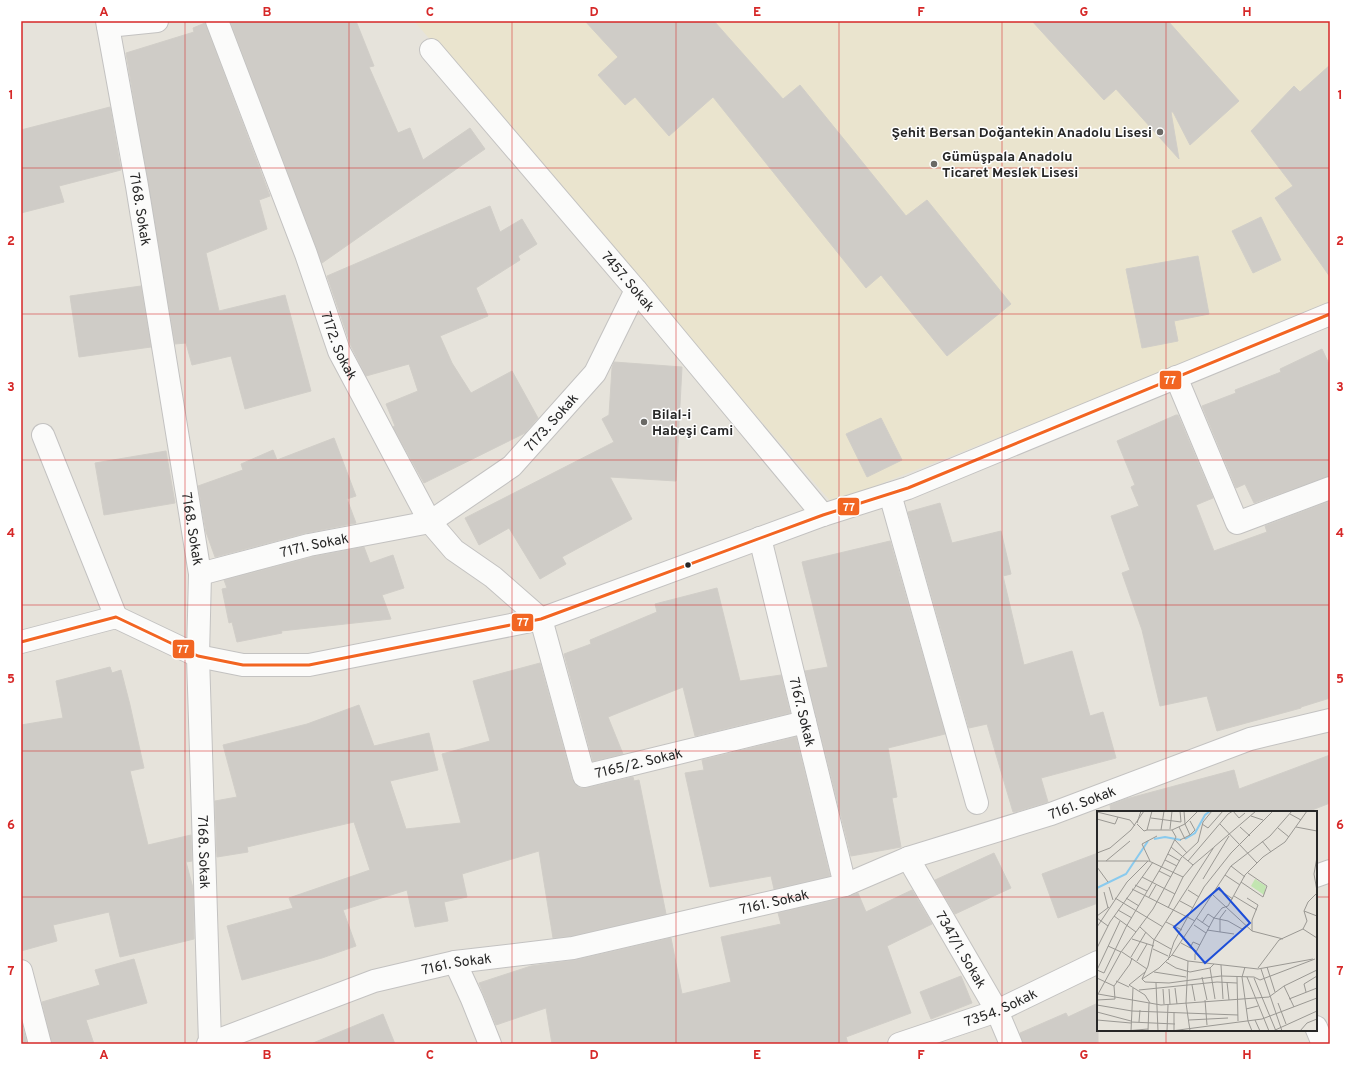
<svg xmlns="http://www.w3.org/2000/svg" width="1351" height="1065" viewBox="0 0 1351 1065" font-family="Overpass,sans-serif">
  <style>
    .education { fill: #eae4ce }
    .building { fill: #cfccc7; stroke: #d1cec8 }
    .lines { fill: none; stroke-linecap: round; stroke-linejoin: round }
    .minor-casing { stroke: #c3c2c1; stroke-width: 24 }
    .minor { stroke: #fbfbfa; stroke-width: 22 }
    .bus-1-casing { stroke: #fff; stroke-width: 6 }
    .bus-1 { stroke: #f26522; stroke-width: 3 }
    .grid { fill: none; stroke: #d62828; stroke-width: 1; stroke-opacity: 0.55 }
    .poi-dot { fill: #6a6966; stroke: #fff; stroke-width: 1.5 }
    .bus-dot { fill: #272727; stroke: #fff; stroke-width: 1.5 }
    .labels { text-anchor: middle; stroke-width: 3; stroke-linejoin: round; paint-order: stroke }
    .poi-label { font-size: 14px; font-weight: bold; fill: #272727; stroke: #fff; text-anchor: start }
    .street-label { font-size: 14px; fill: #272727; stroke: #fff }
    .inset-river { fill: none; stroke: #89caee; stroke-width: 2 }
    .inset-road { fill: none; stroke: #9a9893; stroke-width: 1 }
    .view { fill: #1d4ed8; fill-opacity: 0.15; stroke: #1d4ed8; stroke-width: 2 }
    .inset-edge { fill: none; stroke: #272727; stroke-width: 2 }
    .line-badge { stroke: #fff; stroke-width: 1.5 }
    .badge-label { font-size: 11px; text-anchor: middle; font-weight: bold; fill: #fff }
    .neatline { fill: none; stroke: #d62828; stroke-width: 1.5 }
    .grid-label { font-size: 13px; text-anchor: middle; font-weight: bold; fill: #d62828 }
  </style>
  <rect width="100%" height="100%" fill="#e6e3db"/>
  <path class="education" d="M414,21H1330V307L832,503Z"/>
  <g class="building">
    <path d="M230,21H356L374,66L369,67L398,133L410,128L423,160L470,128L485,149L322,263Z"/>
    <path d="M585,21H714L783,99L800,85L906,216L927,200L1011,304L947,356L881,275L866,288L713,97L669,136L635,97L625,105L598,75L618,57Z"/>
    <path d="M1032,21H1168L1239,101L1190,145L1173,112H1171L1179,159L1116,89L1104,100Z"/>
    <path d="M205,23L270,196L259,200L267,229L206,253L219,311L285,295L311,391L245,409L231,356L192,365L186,343L175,344L126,53L194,32L193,28Z"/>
    <path d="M1330,65V277L1275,198L1293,186L1251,131L1294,86L1300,92Z"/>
    <path d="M110,107L121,170L59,186L64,202L21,213V130Z"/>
    <path d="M490,206L500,232L522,219L537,244L518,256L520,260L476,288L488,316L440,336L452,363L471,393L512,371L538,418L525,433L424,483L393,427L395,426L386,404L418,391L409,364L366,376L351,346L327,276Z"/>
    <path d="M1261,217L1281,260L1253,273L1232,231Z"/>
    <path d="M1198,256L1209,314L1174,321L1178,341L1142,348L1126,269Z"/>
    <path d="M141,286L151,347L79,357L70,296Z"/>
    <path d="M1322,349L1330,366V476L1254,503L1245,484L1236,488L1202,406L1236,393L1235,390L1281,372L1280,369Z"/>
    <path d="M614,362L682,367L676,481L610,477L632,519L562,557L566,564L540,579L509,528L479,545L465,518L614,442L602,419L609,415L612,368Z"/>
    <path d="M1176,415H1178L1213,498L1196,505L1214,551L1267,532L1265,526L1330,501V698L1301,707V708L1217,731L1207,696L1160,706L1142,630L1122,573L1130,570L1111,516L1139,506L1131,487L1135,485L1117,441Z"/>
    <path d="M881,418L902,460L867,477L846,434Z"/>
    <path d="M334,438L356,496L347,499L356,523L306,533L215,557L206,532L198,486L243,470L241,464L273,450L277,460Z"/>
    <path d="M166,451L175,503L104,515L95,463Z"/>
    <path d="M940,503L952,543L1001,531L1011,574L1003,576L1024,665L1072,651L1090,716L1103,712L1116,758L1041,778L1048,802L1015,812H1013L987,724L969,728L908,512Z"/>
    <path d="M890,541L945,734L888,748L897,797L892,798L901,847L851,856L805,671L828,667L802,562Z"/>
    <path d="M364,547L370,563L393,555L404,588L382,595L391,619L281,631L282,633L237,642L232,622L229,623L222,589L227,588L224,580L312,557Z"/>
    <path d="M717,588L740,681L781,675L790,713L695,736L683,687L608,717L623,754L593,761L564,654L591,644L590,640L657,612L655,604Z"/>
    <path d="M540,663L572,779L575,784L580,788H587L633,777L634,781L639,780L666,914L571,936L553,938L539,851L462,874L467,897L444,902L448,921L415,927L407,890L343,910L356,946L322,958L242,980L227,926L293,908L289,898L370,870L354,822L247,847L248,852L217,857L215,801L237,797L223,745L307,724L359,705L374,746L429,733L438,770L390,781L406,829L461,823L442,754L490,741L473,681Z"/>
    <path d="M110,667L112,673L121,670L130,705L144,768L130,771L148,845L191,835L192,861L186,862L193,888L194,939L120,957L109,912L53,925L57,941L21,951V725L63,718L56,681Z"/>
    <path d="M796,737L830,876L774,889L771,876L710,887L685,773L704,770L702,760Z"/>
    <path d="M1330,755V803L1307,812H1111L1110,805L1126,799L1234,770L1239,789Z"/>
    <path d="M994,853L1011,888L955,914L935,880Z"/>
    <path d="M1098,853V903L1058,918L1042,874Z"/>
    <path d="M912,890L932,924L887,946L911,1013L846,1037L848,1044H552L546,1008L496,1025L479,983L531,966L576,960L671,938L682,994L731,982L721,937L781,924L778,913L848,897L858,893L866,912Z"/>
    <path d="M134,959L147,1003L86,1020L94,1044H52L42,1002L100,985L95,970Z"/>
    <path d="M961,976L972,1003L931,1019L920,992Z"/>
    <path d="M1098,1003V1044H1023L1020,1033L1066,1013L1068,1017Z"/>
    <path d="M383,1014L395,1044H313V1043Z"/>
    <path d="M21,1021L27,1044H21Z"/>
  </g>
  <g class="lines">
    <g class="minor-casing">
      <g id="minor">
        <path id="s1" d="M107,21L137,186L200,574L198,656L210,1043"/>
        <path id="s2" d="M217,21L306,254L339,351L430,522L454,550L493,577L541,619"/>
        <path d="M108,26L157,21"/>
        <path id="s3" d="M431,50L636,290L823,515"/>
        <path d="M1176,377L1237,523L1330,488"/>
        <path d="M43,435L116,617"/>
        <path d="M890,494L977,803"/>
        <path id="s4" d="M760,538L845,885"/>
        <path id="s5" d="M200,574L309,545L430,522L512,466L595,373L636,290"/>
        <path id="s6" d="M541,619L584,776L805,722"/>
        <path d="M21,642L116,617L198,656L243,665H309L541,619L823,515L908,488L1330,314"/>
        <path id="s7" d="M908,858L997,1011L1011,1044"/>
        <path d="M1316,876L1330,871"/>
        <path d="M455,962L472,999L490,1044"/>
        <path d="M21,971L40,1044"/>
        <path d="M1316,1027L1323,1044"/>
        <path id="s8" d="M208,1044L374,981L455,962L573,948L845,885L908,858L1051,814L1250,739L1330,720"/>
        <path id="s9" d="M899,1044L997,1011L1098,962"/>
      </g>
    </g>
    <use href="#minor" class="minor"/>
    <g class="bus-1-casing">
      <path id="bus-1" d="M21,642L116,617L198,656L243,665H309L541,619L823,515L908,488L1330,314"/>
    </g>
    <use href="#bus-1" class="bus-1"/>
  </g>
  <path class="grid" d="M185,21V1044M349,21V1044M512,21V1044M676,21V1044M839,21V1044M1002,21V1044M1166,21V812M21,168H1330M21,314H1330M21,460H1330M21,605H1330M21,751H1330M21,897H1098M1316,897H1330M1166,1030V1044"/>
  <g class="poi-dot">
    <circle cx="1160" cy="132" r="4"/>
    <circle cx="934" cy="164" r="4"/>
    <circle cx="644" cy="422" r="4"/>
  </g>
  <circle class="bus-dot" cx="688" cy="565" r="3.5"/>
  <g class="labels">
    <g class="poi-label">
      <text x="1152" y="137" text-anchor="end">Şehit Bersan Doğantekin Anadolu Lisesi</text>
      <text x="942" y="161">Gümüşpala Anadolu<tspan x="942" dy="16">Ticaret Meslek Lisesi</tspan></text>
      <text x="652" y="419">Bilal-i<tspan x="652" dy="16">Habeşi Cami</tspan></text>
    </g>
    <g class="street-label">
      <text dy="5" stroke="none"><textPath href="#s1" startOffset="191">7168. Sokak</textPath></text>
      <text dy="5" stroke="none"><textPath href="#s3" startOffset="304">7457. Sokak</textPath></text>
      <text dy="5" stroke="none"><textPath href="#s2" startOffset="347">7172. Sokak</textPath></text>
      <text dy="5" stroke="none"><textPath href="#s5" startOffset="394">7173. Sokak</textPath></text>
      <text dy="5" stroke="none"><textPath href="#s1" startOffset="515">7168. Sokak</textPath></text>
      <text dy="5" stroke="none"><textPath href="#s5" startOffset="118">7171. Sokak</textPath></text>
      <text dy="5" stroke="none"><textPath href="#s4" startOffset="179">7167. Sokak</textPath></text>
      <text dy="5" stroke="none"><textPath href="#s6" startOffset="219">7165/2. Sokak</textPath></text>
      <text dy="5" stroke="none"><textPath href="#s8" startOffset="910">7161. Sokak</textPath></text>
      <text dy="5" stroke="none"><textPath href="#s1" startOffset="839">7168. Sokak</textPath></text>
      <text dy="5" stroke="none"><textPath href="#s8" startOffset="586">7161. Sokak</textPath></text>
      <text dy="5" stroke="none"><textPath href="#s7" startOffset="106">7347/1. Sokak</textPath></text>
      <text dy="5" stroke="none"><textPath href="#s8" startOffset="262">7161. Sokak</textPath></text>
      <text dy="5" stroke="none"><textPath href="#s9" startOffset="108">7354. Sokak</textPath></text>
    </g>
  </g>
  <g transform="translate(1097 811)">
    <rect width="220" height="220" fill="#e6e3db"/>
    <path d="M158,68L169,75L167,84L154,75Z" fill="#c2e5b1"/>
    <path class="inset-river" d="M57,28L68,26L84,29M88,28L98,22L108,4L113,0M0,77L29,63L51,30"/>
    <path class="inset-road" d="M87,0L88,13M0,1L33,9L38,15M193,3L204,9M154,5L166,9M54,7L84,11L83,0M0,8L18,13L21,6M40,12L44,0M40,13L47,20L50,19L55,0M88,13L93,24M105,13L111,17L126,0M123,13L160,52M82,16L88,28M143,16L153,25M199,16L220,20M181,17L192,26M73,18L75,0M50,19H75L88,13L101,0M64,19L67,0M78,29L90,42M83,29L93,24L98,19L93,10M165,30L174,41M74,36L96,54M0,42L13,37L34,19L47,0M71,43L83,50M220,46L217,63L220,80M68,49L80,55M0,50H52L86,66M9,50L33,30M53,50L45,33L60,25M91,50L131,3L136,0L142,7L148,2M134,55L148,66M0,56L11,71M62,60L74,66M128,64L143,74M45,66L78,83M106,68L132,25M144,71L166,86L170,75L151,62M38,74L50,80M12,76L16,89M119,77L136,88M35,78L98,110M91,79L102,86M7,81L11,97M116,84L155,120L186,128M137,85L160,99M52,86L59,74M18,87L66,116M29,87L42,95M150,87L161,94L155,109V120M83,90L96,97M71,97L86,66L96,54L116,37M21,99L35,107M207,100L220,105M0,105L12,96M17,105L39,121M0,107L11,115M99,107L112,116M117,107L131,110L145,118L149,115M69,111L85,119M105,112L111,103L117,107M97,114L109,122M0,116L30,71L51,50M43,116L56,128L74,138M206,118L210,110L207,100L211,91L220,82M206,118L220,127M110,119L137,123M123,121V107L129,99M35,128L57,135M84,132L99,140M11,135L24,141M0,137L13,111L56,51M93,137L96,131L103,134M56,138L71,145M25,141L50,158M75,144L91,150L161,158L216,148M34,146L49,121M71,149L77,131L107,76L134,42L176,0M98,149V143L117,107L125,97L131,95L148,64L166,46L188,31L210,0M40,150L50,133M91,150L89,192L93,220M69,151L79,157L93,161L113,157L117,153M124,154L126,188M148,156L145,166L151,210L155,220M170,156L178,181M113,157L118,188M161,157L182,129L206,118M164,158L185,220M0,159L7,162L29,116L65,55L79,26L75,19M0,159L23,110M48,161L32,174L48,184L53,192M57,161L89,166M105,166L110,189M140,166L141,210M150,166L172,220M0,167L17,175M157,167L179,220M45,168L62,157L75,144L134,55L173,25L195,0M45,168L51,155L57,129L117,36L159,0M45,168L48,171L72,172L124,165L157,166L163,169L218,148M19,170L32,176M130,171L132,189M59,172L61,220M95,174L98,190M187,175L197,196M78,177L80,193M66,178L67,193M72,178L73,193M42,179L120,171L140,172M209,181L207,173L220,165M1,183L64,194L172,186L187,175L220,159M0,185L24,141L56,98L84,47L101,31L106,11L115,0M192,188L220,177M0,189L18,188L17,175L33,153L35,147M108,189L110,214M181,192L189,213M0,194L35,200L141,204M149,198L161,195M0,201L34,210M77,201V219M0,209L34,212M92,209L131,207M158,209L163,220M34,211L78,213M42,211L43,199M28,220L51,218M34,220L36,177M51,220L52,192M70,220L71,194M74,220L165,208L220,187M176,220L220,200M203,220L210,212L220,208"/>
    <path class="view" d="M122,77L153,112L108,152L77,116Z"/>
    <rect width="220" height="220" class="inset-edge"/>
  </g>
  <g class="line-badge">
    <rect x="1159" y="370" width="23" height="20" rx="4" fill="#f26522"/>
    <rect x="837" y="497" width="23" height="19" rx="4" fill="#f26522"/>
    <rect x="511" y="613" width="23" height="19" rx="4" fill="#f26522"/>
    <rect x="172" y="639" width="23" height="20" rx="4" fill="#f26522"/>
  </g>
  <g class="badge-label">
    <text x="1170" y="384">77</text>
    <text x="849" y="511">77</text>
    <text x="523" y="626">77</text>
    <text x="183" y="653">77</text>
  </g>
  <rect width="1351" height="1065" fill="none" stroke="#ffffff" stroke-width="44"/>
  <rect x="22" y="22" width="1307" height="1021" class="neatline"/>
  <g class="grid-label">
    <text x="104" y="16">A</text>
    <text x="267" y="16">B</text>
    <text x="430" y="16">C</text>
    <text x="594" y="16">D</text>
    <text x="757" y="16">E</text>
    <text x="921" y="16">F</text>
    <text x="1084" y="16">G</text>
    <text x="1247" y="16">H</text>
    <text x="11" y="99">1</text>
    <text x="1340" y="99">1</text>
    <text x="11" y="245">2</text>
    <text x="1340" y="245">2</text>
    <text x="11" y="391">3</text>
    <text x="1340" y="391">3</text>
    <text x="11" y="537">4</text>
    <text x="1340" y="537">4</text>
    <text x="11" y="683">5</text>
    <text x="1340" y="683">5</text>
    <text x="11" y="829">6</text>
    <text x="1340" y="829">6</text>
    <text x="11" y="975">7</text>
    <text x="1340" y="975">7</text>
    <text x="104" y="1059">A</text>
    <text x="267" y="1059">B</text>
    <text x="430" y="1059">C</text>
    <text x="594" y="1059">D</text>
    <text x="757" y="1059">E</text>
    <text x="921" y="1059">F</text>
    <text x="1084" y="1059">G</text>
    <text x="1247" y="1059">H</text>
  </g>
</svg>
